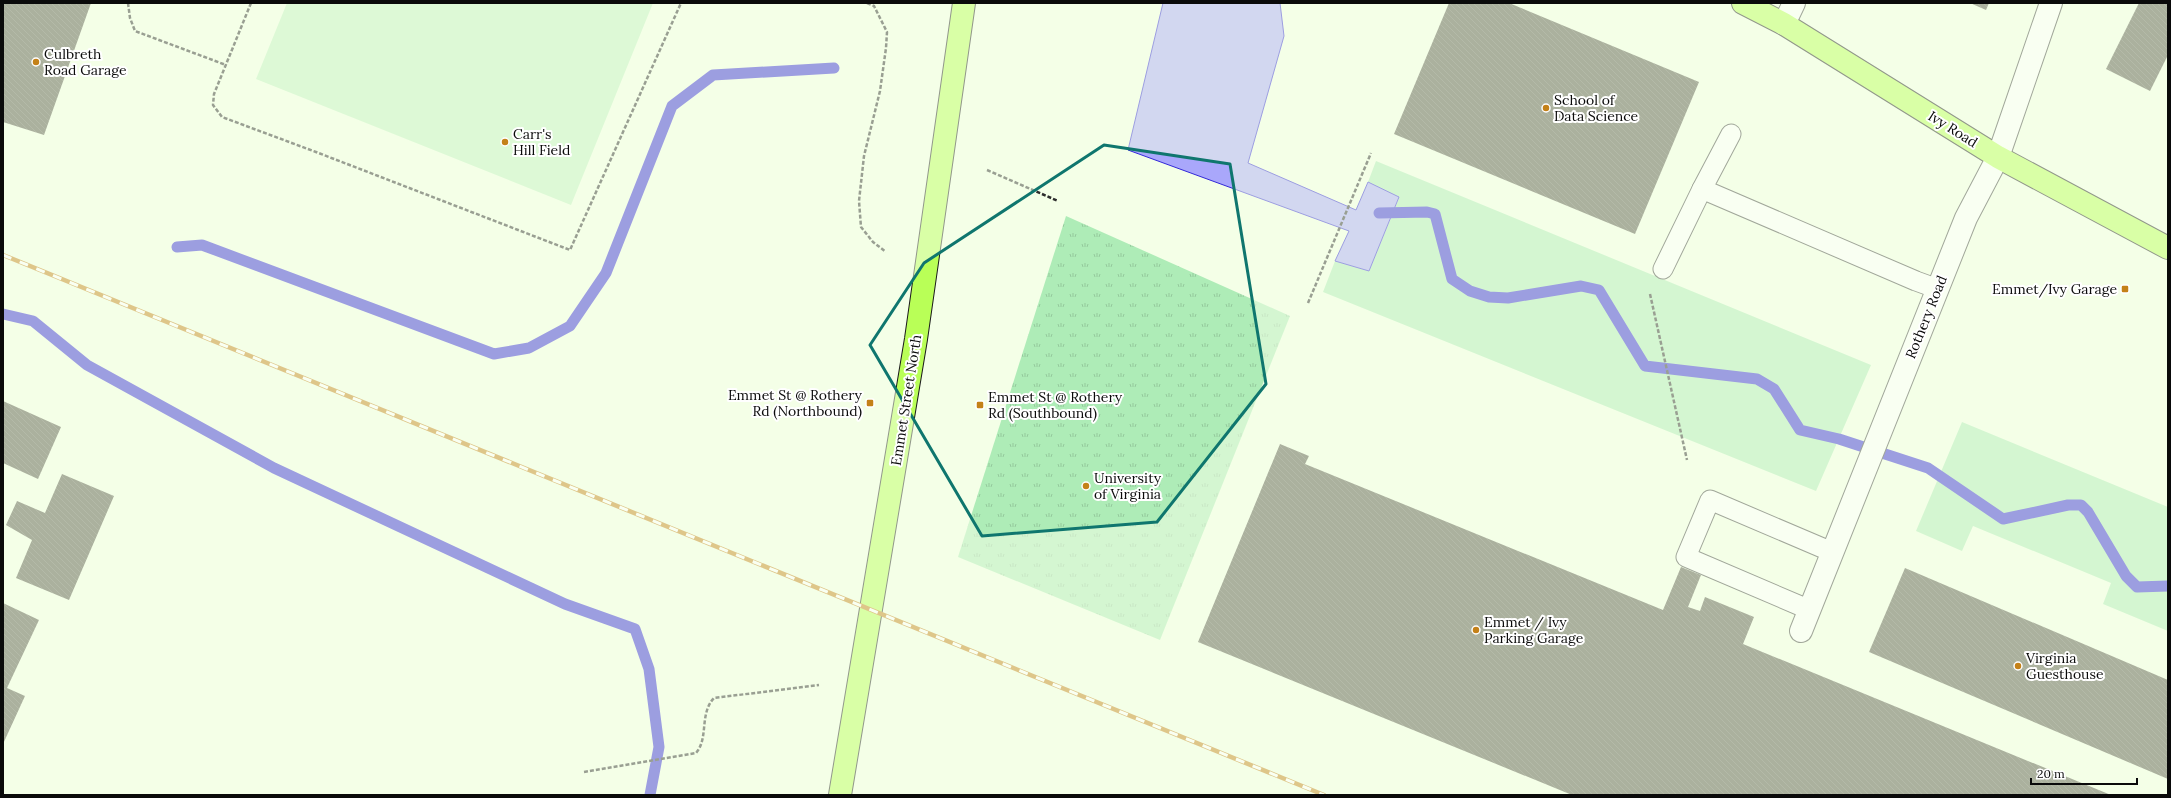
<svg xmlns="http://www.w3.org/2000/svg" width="2171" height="798" viewBox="0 0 2171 798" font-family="Lora,serif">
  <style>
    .grass { fill: url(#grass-tufts) }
    .garden { fill: #aeecb7 }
    .pitch { fill: #c1f2c1 }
    .water { fill: #a9a7fb; stroke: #3228d8 }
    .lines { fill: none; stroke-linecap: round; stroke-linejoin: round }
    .stream { stroke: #3228d8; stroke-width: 11 }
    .building { fill: url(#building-back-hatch) }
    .service-casing { stroke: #3d3d3d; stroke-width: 21 }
    .minor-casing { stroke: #3d3d3d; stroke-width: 24 }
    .primary-casing { stroke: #1b1b1b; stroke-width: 24 }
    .path { stroke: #2c2c2c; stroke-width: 2.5; stroke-dasharray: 4 2; stroke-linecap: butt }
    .service { stroke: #fff; stroke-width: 19 }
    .minor { stroke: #fff; stroke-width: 22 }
    .primary { stroke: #b9ff57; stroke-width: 22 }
    .rail-casing { stroke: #c48118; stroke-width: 4.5 }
    .rail { stroke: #fff; stroke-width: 3; stroke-dasharray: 9; stroke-linecap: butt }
    .marked { fill: none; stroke: #0f766e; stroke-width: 3; stroke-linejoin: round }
    .poi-dot { fill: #c48118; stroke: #fff; stroke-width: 1.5 }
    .labels { text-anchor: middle; stroke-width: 4; stroke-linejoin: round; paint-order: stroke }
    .poi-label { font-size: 14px; fill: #0a0a0a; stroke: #fff; text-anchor: start }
    .street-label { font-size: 14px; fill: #0a0a0a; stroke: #fff }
  </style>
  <defs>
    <pattern id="grass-tufts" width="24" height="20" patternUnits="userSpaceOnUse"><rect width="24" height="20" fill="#aeecb7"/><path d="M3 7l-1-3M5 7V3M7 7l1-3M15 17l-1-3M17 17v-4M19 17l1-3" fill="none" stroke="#94c99c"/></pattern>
    <pattern id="building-back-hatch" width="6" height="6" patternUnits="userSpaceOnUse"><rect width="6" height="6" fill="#535346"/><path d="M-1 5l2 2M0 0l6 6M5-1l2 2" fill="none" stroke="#67675c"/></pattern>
  </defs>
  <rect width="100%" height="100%" fill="#f4ffe7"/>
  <path class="grass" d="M1066,216L1290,316L1160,640L958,557Z"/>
  <g class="garden">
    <path d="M1376,161L1871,365L1816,491L1323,292L1335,261L1369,271L1399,198L1368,182Z"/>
    <path d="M1962,422L2168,507V631L2103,604L2111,583L1973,526L1962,551L1916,531Z"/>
  </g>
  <path class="pitch" d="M287,3H653L571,205L256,79Z"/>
  <path class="water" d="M1163,3H1280L1284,36L1248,163L1356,210L1368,182L1399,197L1369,271L1335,261L1349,231L1128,150Z"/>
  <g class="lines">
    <g class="stream">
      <path d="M1379,213L1427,212L1435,214L1452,279L1470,291L1489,297L1508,298L1581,286L1599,290L1645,366L1757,379L1774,389L1800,430L1839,439L1928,468L2003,519L2068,505H2081L2088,512L2126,576L2137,587L2168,586"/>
      <path d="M177,247L202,245L494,354L529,348L570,326L606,273L672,106L713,75L834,68"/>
      <path d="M3,314L33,321L87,365L274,468L565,604L635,629L649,669L659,747L650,795"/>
    </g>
  </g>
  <g class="building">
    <path d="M3,3H91L44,135L3,122Z"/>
    <path d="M1449,3H1509L1699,82L1635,234L1394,134Z"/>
    <path d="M1970,3H1989L1986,10Z"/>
    <path d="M2139,3H2168V55L2150,91L2106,69Z"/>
    <path d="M3,401L61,427L38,479L3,463Z"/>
    <path d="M1280,444L1309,456L1305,464L1663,610L1681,567L1701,575L1688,607L1700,611L1705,597L1754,617L1743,644L2111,795H1572L1198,642Z"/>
    <path d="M62,474L114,496L69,600L16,578L32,540L6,525L17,501L45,513Z"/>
    <path d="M1905,568L2168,680V779L1869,652Z"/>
    <path d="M3,603L39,620L7,688L25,696L3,744Z"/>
  </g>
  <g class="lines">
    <g class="service-casing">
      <g id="service">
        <path d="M1731,134L1702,189L1916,281L1938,289"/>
        <path d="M1663,269L1702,189"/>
        <path d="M1810,610L1686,557L1710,500L1832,552"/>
      </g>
    </g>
    <g class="minor-casing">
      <g id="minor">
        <path d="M1784,24L1794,3"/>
        <path d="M1801,631L1966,218L1998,157L2051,3"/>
      </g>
    </g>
    <g class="primary-casing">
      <g id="primary">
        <path d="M1743,3L1784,24L1998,157L2168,248"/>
        <path d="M840,795L916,339L964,3"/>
      </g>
    </g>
    <g class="path">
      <path d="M128,3L130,18L135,31L226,65"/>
      <path d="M251,3L214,94L213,105L222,117L316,152L570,250L681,3"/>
      <path d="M867,3L874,6L887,32L886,48L880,91L864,156L859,201L861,227L873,242L886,252"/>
      <path d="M987,170L1058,201"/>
      <path d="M1650,294L1687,460"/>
      <path d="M1308,303L1371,153"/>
      <path d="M584,772L696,753C709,738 699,714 714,698L819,685"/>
    </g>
    <use href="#service" class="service"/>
    <use href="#minor" class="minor"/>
    <use href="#primary" class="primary"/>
    <g class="rail-casing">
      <path id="rail" d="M3,255L1324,795"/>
    </g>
    <use href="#rail" class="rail"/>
  </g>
  <path d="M0 0H2171V798H0ZM1104,145L1230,164L1266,384L1157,522L982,536L870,345L924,263Z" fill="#f4ffe7" fill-opacity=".55" fill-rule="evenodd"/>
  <path class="marked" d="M1104,145L1230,164L1266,384L1157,522L982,536L870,345L924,263Z"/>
  <g class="poi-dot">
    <circle cx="36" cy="62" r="4"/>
    <circle cx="1546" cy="108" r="4"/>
    <circle cx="505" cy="142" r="4"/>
    <rect x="2121" y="285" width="8" height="8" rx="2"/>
    <rect x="866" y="399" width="8" height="8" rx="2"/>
    <rect x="976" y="401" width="8" height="8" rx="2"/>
    <circle cx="1086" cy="486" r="4"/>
    <circle cx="1476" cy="630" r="4"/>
    <circle cx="2018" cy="666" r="4"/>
  </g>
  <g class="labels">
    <g class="poi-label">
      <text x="44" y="59">Culbreth<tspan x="44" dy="16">Road Garage</tspan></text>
      <text x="1554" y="105">School of<tspan x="1554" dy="16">Data Science</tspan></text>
      <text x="513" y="139">Carr's<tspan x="513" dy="16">Hill Field</tspan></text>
      <text x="2117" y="294" text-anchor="end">Emmet/Ivy Garage</text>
      <text x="862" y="400" text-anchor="end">Emmet St @ Rothery<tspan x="862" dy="16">Rd (Northbound)</tspan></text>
      <text x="988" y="402">Emmet St @ Rothery<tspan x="988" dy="16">Rd (Southbound)</tspan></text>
      <text x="1094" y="483">University<tspan x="1094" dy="16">of Virginia</tspan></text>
      <text x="1484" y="627">Emmet / Ivy<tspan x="1484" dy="16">Parking Garage</tspan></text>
      <text x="2026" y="663">Virginia<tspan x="2026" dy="16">Guesthouse</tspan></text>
    </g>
    <g class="street-label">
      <text transform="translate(1953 129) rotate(32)" y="5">Ivy Road</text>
      <text transform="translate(1926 317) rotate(-68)" y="5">Rothery Road</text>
      <text transform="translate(906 400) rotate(-81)" y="5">Emmet Street North</text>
    </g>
  </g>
  <rect width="2171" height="798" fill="none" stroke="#0a0a0a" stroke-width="8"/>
  <path d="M2031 778v6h106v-6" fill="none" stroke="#0a0a0a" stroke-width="2"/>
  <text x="2037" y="778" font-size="12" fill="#0a0a0a" stroke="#ffffff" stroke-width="3" paint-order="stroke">20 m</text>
</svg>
